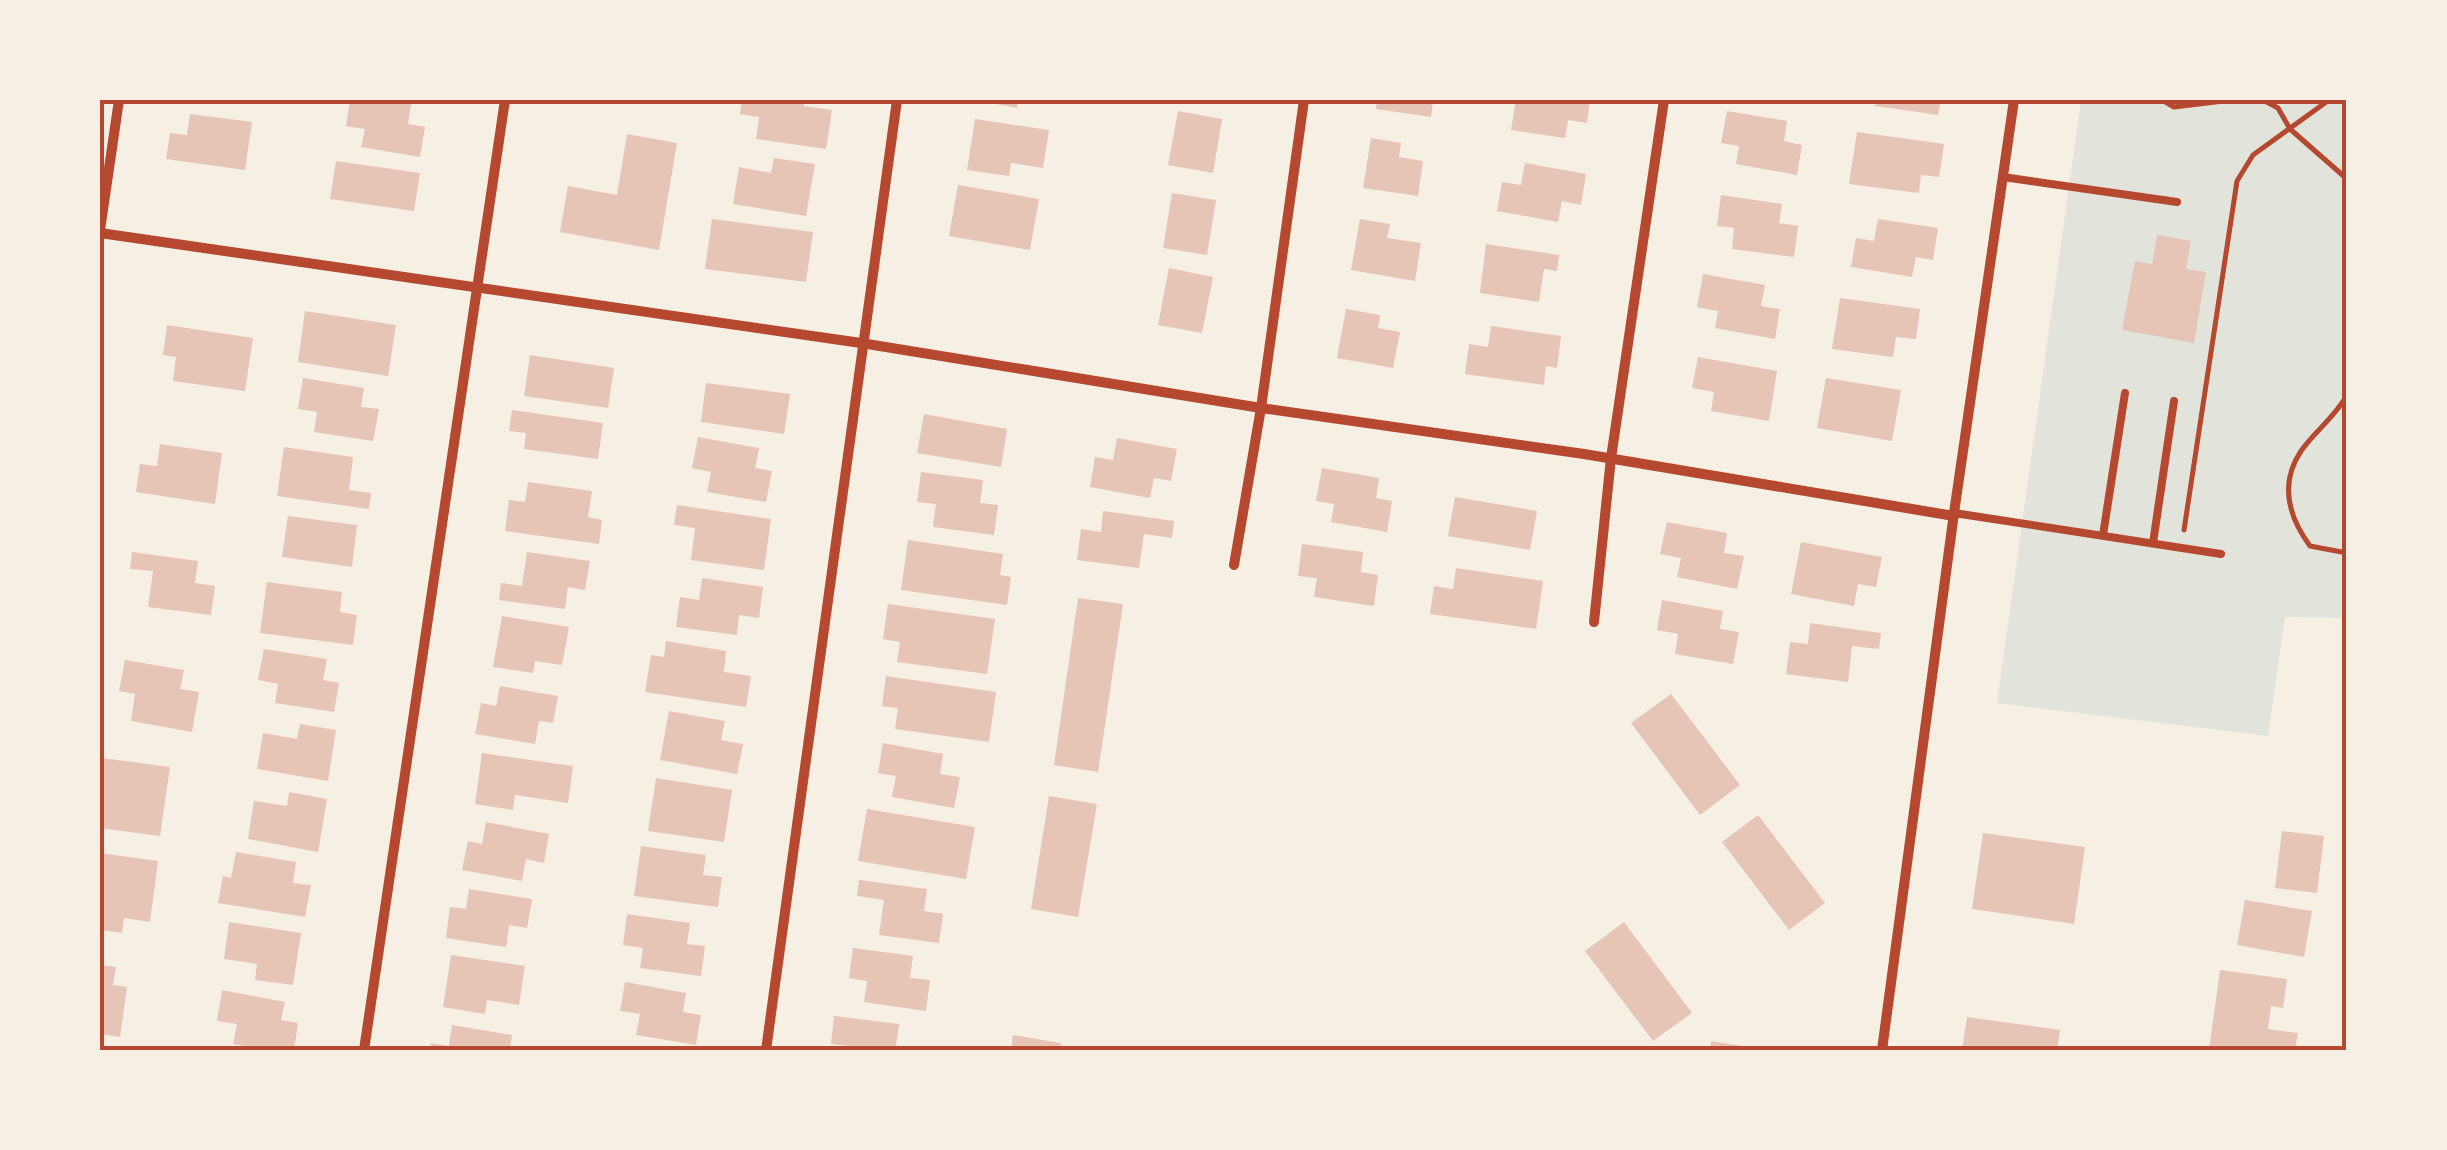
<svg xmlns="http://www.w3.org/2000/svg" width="2447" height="1150" viewBox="0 0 2447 1150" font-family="'Archivo Narrow',sans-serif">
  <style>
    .green { fill: #e2e4dc }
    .building { fill: #e6c5b7 }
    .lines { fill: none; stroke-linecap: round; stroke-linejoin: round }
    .path { stroke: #b5482f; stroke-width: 5 }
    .service { stroke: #b5482f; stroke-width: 8 }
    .minor { stroke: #b5482f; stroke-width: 10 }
    .neatline { fill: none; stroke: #b5482f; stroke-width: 4 }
  </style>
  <rect width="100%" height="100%" fill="#f6efe4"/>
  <path class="green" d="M2081,100H2347V618L2285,617L2268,736L1997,703Z"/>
  <g class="building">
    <path d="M350,100L411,104L408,124L425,127L420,157L361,147L365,129L346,126Z"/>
    <path d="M742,100H805L804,106L832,110L826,149L756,139L759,117L740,114Z"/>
    <path d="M976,100H1018L1017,108Z"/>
    <path d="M1377,100H1433L1431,117L1376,109Z"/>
    <path d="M1516,100H1590L1587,123L1568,120L1565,138L1511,130Z"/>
    <path d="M1876,100H1941L1938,115L1875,106Z"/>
    <path d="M1178,111L1222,119L1213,173L1168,165Z"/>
    <path d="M1727,111L1787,121L1784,141L1802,145L1797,175L1736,164L1739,146L1721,143Z"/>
    <path d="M190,114L252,122L245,170L166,159L170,133L187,135Z"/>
    <path d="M975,119L1049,130L1043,168L1011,163L1009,176L967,170Z"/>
    <path d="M1857,132L1944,144L1939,177L1921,175L1919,193L1849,184Z"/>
    <path d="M627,134L677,143L659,250L560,232L568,186L617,195Z"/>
    <path d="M1371,138L1401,143L1399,157L1423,161L1418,196L1363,188Z"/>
    <path d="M774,158L815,164L806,216L733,204L739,167L771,173Z"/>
    <path d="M336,161L420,173L414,211L330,199Z"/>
    <path d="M1525,163L1586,174L1581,205L1562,201L1558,222L1497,211L1502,182L1521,185Z"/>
    <path d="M958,185L1039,199L1030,250L949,236Z"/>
    <path d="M1172,193L1216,200L1207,255L1163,248Z"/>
    <path d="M1721,195L1782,204L1779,223L1798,226L1794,257L1732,249L1734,228L1717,226Z"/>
    <path d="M712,219L813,232L806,282L705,269Z"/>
    <path d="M1360,219L1390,224L1387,238L1421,243L1415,281L1351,270Z"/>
    <path d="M1878,219L1938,228L1933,260L1916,257L1912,277L1851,267L1856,238L1874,241Z"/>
    <path d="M2157,235L2191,241L2186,269L2206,272L2194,343L2122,330L2135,261L2152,264Z"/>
    <path d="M1486,244L1559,255L1557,271L1544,269L1539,302L1480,293Z"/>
    <path d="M1169,268L1213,277L1202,333L1158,325Z"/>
    <path d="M1703,274L1765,285L1761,306L1780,309L1775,339L1715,328L1718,311L1697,307Z"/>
    <path d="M1840,298L1920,309L1916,339L1896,337L1893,357L1832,349Z"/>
    <path d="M1346,309L1380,315L1378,328L1400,332L1393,368L1337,358Z"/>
    <path d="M305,311L396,325L388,376L298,362Z"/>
    <path d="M167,325L253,338L245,391L173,381L176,357L163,355Z"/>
    <path d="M1491,326L1561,336L1557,368L1546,366L1544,385L1465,374L1469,344L1488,347Z"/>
    <path d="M530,355L614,368L608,408L524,396Z"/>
    <path d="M1698,357L1777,371L1769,421L1711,411L1714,392L1692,388Z"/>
    <path d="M303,378L364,388L361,407L379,409L373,441L314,432L317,412L298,409Z"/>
    <path d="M1826,378L1901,390L1892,441L1817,428Z"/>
    <path d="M706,383L790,394L784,434L701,422Z"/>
    <path d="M512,410L603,423L598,459L524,449L526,433L509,431Z"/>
    <path d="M924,414L1007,429L1001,467L917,453Z"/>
    <path d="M698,437L759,448L755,468L772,471L766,502L707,492L711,472L692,468Z"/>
    <path d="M1117,438L1177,449L1171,481L1154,478L1150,498L1090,487L1095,457L1113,460Z"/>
    <path d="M160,444L222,453L215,504L136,492L140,464L157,466Z"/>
    <path d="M284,447L353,457L349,490L371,493L369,509L277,496Z"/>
    <path d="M1322,468L1379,478L1376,498L1392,501L1387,532L1331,522L1334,504L1316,501Z"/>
    <path d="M921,472L983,480L980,503L998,505L994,535L933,527L936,504L917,502Z"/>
    <path d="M528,482L592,491L588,517L602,520L599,544L505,531L509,500L525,502Z"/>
    <path d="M1455,497L1537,511L1530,550L1448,536Z"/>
    <path d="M677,505L771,519L764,570L691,560L695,528L674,525Z"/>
    <path d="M1103,511L1174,521L1172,538L1144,534L1139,568L1077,560L1081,529L1101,532Z"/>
    <path d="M288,516L357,525L352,567L282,557Z"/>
    <path d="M1667,522L1727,533L1724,553L1744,556L1737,589L1677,577L1681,558L1660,554Z"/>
    <path d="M908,540L1003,554L1000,575L1011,577L1007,605L901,590Z"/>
    <path d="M1801,542L1882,557L1876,587L1858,584L1854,606L1791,594Z"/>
    <path d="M1302,544L1363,552L1361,572L1378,575L1374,606L1314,597L1317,578L1298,576Z"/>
    <path d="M132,552L198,561L195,583L215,586L211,615L148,607L153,571L130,569Z"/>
    <path d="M527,552L590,561L585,590L568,587L565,609L499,600L501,583L522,586Z"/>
    <path d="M1456,568L1543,581L1536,629L1430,614L1434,586L1453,589Z"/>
    <path d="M702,578L763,587L759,618L739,615L737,635L676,627L680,597L699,600Z"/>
    <path d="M267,582L342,592L340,612L357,615L353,645L260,633Z"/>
    <path d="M1078,598L1123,604L1098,772L1054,765Z"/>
    <path d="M1662,600L1723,611L1720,629L1739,632L1733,664L1675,654L1678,634L1657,630Z"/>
    <path d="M888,604L995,619L987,674L897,662L900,642L883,639Z"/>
    <path d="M502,616L569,627L562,665L535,661L533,673L493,667Z"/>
    <path d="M1810,623L1881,633L1879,649L1852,646L1848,682L1786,674L1790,642L1808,644Z"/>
    <path d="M666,641L726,651L724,672L751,676L746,707L645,692L651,655L664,657Z"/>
    <path d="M264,649L327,659L323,680L339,683L334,712L275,703L278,684L258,680Z"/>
    <path d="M125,660L184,670L180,689L199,692L192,732L131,721L135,694L119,691Z"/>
    <path d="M886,676L996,692L989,742L895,729L898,708L882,706Z"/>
    <path d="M500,686L558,696L553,723L539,721L535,744L475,734L481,703L496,706Z"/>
    <path d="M1671,694L1740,785L1700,815L1631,723Z"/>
    <path d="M669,711L725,721L721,740L743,744L737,774L660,760Z"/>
    <path d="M300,724L336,730L328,781L257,769L263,733L297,739Z"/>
    <path d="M883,743L943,754L940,774L960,777L954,808L892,797L896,776L878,773Z"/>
    <path d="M482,753L573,766L568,803L515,795L513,810L475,804Z"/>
    <path d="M102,758L170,767L160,836L100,828Z"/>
    <path d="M656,778L732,790L724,842L648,831Z"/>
    <path d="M289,792L327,799L318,852L248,839L254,801L287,806Z"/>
    <path d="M1049,796L1097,804L1078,917L1031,909Z"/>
    <path d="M867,809L975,827L966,879L858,861Z"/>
    <path d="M1758,815L1825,903L1789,930L1722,842Z"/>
    <path d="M486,822L549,834L544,863L526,859L522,881L462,870L468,841L482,844Z"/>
    <path d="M2282,831L2324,836L2317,893L2275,888Z"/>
    <path d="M1983,833L2085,847L2074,924L1972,909Z"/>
    <path d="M641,846L706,855L703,875L722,877L718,907L634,896Z"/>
    <path d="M236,852L296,862L293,883L311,885L305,917L218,903L223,876L231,878Z"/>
    <path d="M100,853L158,861L150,922L124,918L122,933L100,930Z"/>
    <path d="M859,880L927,889L924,911L943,914L939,943L879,935L884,900L857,896Z"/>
    <path d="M469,889L532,899L527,928L509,925L506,947L446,938L450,907L466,909Z"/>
    <path d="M2245,900L2312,911L2304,957L2237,945Z"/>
    <path d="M627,914L690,923L687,944L705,946L701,976L640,968L643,948L623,945Z"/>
    <path d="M229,922L301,933L293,985L255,980L257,964L224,959Z"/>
    <path d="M1624,922L1692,1013L1653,1041L1585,951Z"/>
    <path d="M853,948L913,956L910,978L930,980L926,1011L864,1002L867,981L849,978Z"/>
    <path d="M451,955L525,966L519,1005L487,1000L485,1014L443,1007Z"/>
    <path d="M100,965L116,967L113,985L127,987L120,1037L100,1034Z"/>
    <path d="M2220,970L2287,979L2283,1008L2271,1006L2268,1029L2298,1033L2295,1050H2209Z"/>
    <path d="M625,982L686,993L683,1012L701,1015L696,1045L636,1035L640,1014L620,1011Z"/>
    <path d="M222,990L285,1002L281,1020L298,1023L294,1050H268L233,1044L237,1024L217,1021Z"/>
    <path d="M834,1016L899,1024L896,1046L912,1047V1050H850V1046L831,1044Z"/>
    <path d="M1967,1017L2060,1030L2057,1050H1962Z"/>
    <path d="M452,1025L512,1035L510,1050H430L431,1043L449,1046Z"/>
    <path d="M1013,1035L1061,1043L1060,1050H1011Z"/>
    <path d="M1711,1041L1755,1048V1050H1710Z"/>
  </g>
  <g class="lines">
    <g class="path">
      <path d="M2162,100L2174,107L2232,100"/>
      <path d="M2263,100L2278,108L2290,129L2347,179"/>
      <path d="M2347,395C2335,417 2315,431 2301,451C2279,484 2288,516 2310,546L2347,553"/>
      <path d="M2184,530L2237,181L2253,155L2329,100"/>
    </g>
    <g class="service">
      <path d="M2003,177L2177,202"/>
      <path d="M1954,513L2221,554"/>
      <path d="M2103,535L2125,393"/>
      <path d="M2153,543L2174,401"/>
    </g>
    <g class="minor">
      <path d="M100,230L119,100"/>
      <path d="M100,233L861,343L1261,408L1584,454L1954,516"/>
      <path d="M1234,565L1261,408L1304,100"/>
      <path d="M1594,622L1611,458L1664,100"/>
      <path d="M364,1050L505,100"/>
      <path d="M766,1050L897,100"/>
      <path d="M1882,1050L1954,513L2014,100"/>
    </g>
  </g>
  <rect width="2447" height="1150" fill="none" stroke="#f6efe4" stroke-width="205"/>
  <rect x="102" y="102" width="2242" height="946" class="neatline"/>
</svg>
